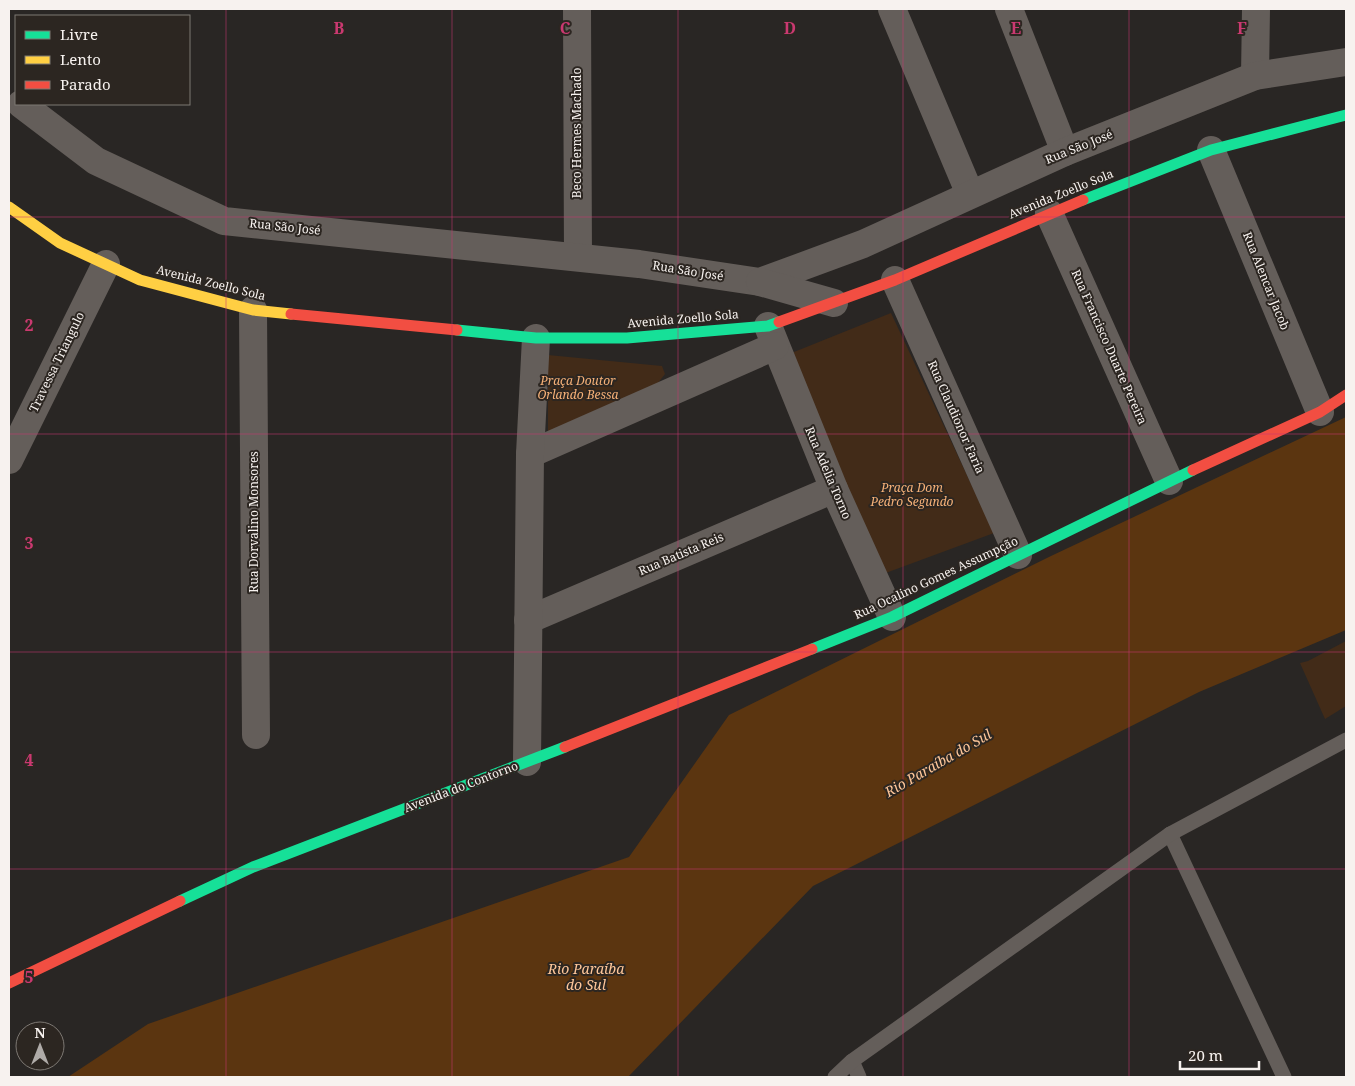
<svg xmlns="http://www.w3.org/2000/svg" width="1355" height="1086" viewBox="0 0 1355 1086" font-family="'Noto Serif',serif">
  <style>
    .green { fill: #422b18 }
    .water { fill: #5b3510 }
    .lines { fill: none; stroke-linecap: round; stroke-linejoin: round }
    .lane { stroke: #645e5a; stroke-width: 15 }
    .street { stroke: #645e5a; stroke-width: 28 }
    .fast { stroke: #16e098; stroke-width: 11 }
    .slow { stroke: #ffcf43; stroke-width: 11 }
    .jam { stroke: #f24e42; stroke-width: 11 }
    .grid { fill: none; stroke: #ca3971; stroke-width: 1; stroke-opacity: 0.55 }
    .labels { text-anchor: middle; stroke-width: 4; stroke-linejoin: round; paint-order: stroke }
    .street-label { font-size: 12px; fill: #f7f2ef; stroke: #2c2621 }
    .park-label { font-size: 12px; font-style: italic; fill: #f6b178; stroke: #2c2621 }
    .water-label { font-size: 14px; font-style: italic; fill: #fec699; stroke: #2c2621 }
    .grid-label { font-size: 16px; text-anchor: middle; font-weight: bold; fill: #ca3971; stroke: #2c2621; stroke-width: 4; stroke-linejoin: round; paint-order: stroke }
  </style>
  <rect width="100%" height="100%" fill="#292624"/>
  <g class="green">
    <path d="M891,313L994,533L883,574L789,354Z"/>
    <path d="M548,355L662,366L665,374L654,388L548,434Z"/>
    <path d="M1346,641V706L1325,719L1300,663L1308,661Z"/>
  </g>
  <path class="water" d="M1346,417V630L1199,692L813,886L628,1077H68L148,1024L629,857L729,715L1051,556Z"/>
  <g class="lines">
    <g class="lane">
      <path d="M1170,834L1284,1077"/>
      <path d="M852,1061L859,1077"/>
      <path d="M835,1077L852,1061L1170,834L1346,740"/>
    </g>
    <g class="street">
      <path d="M577,9L578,257"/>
      <path d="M892,9L970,194"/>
      <path d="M1009,9L1065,152"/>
      <path d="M1255,76L1256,9"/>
      <path d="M21,104L96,161L224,221L639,264L760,282L863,244L1065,152L1255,76L1346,62"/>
      <path d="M1211,150L1320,412"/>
      <path d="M1049,213L1169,481"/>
      <path d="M895,280L1018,555"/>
      <path d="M760,282L834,303"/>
      <path d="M253,310L256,735"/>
      <path d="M768,326L834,489L892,617"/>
      <path d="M530,454L775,346"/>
      <path d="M9,460L106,264"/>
      <path d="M528,620L834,489"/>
      <path d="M527,762L530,454L536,338"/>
    </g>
    <g class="fast">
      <path d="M1083,200L1211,150L1346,115"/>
      <path d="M457,330L536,338H627L768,326L779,322"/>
      <path d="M812,649L892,617L1193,470"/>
      <path d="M180,901L253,867L565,747"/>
    </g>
    <path class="slow" d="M9,207L60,243L140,280L253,310L291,314"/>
    <g class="jam">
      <path d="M291,314L457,330"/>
      <path d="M779,322L895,280L1083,200"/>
      <path d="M1193,470L1320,412L1346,395"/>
      <path d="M565,747L812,649"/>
      <path d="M9,983L180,901"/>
    </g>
  </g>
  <path class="grid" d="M226,9V1077M452,9V1077M678,9V1077M903,9V1077M1129,9V1077M9,217H1346M9,434H1346M9,652H1346M9,869H1346"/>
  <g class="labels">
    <g class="street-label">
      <text transform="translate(577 133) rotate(-90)" y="4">Beco Hermes Machado</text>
      <text transform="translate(1079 147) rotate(-22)" y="4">Rua São José</text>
      <text transform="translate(1061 194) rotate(-22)" y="4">Avenida Zoello Sola</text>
      <text transform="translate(285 227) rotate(6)" y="4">Rua São José</text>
      <text transform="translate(688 271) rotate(9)" y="4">Rua São José</text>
      <text transform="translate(1266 281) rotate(68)" y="4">Rua Alencar Jacob</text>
      <text transform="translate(211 283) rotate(14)" y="4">Avenida Zoello Sola</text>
      <text transform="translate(683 319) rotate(-5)" y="4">Avenida Zoello Sola</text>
      <text transform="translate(1109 347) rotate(66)" y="4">Rua Francisco Duarte Pereira</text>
      <text transform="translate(57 362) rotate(-64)" y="4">Travessa Triangulo</text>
      <text transform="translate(956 417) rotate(66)" y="4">Rua Claudionor Faria</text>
      <text transform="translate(828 473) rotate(67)" y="4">Rua Adelia Torno</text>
      <text transform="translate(254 522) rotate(-90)" y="4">Rua Dorvalino Monsores</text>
      <text transform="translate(681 554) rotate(-23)" y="4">Rua Batista Reis</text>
      <text transform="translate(936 578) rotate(-25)" y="4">Rua Ocalino Gomes Assumpção</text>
      <text transform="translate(461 787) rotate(-21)" y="4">Avenida do Contorno</text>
    </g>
    <g class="park-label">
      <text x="578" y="385">Praça Doutor<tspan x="578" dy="14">Orlando Bessa</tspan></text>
      <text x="912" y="492">Praça Dom<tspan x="912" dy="14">Pedro Segundo</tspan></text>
    </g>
    <g class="water-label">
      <text transform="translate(938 763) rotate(-30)" y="5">Rio Paraíba do Sul</text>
      <text x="586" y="974">Rio Paraíba<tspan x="586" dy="16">do Sul</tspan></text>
    </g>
  </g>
  <g class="grid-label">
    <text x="339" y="34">B</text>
    <text x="565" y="34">C</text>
    <text x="790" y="34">D</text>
    <text x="1016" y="34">E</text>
    <text x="1242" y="34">F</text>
    <text x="29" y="331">2</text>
    <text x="29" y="549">3</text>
    <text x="29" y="766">4</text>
    <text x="29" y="983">5</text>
  </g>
  <rect width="1355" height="1086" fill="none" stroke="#f7f2ef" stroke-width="20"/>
  <rect x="15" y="15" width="175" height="90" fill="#2c2621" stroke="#7d7873"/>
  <rect x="25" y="31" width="25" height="8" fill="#16e098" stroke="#7d7873"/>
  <text x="60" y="40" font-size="15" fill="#f7f2ef">Livre</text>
  <rect x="25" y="56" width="25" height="8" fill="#ffcf43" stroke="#7d7873"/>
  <text x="60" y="65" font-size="15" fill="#f7f2ef">Lento</text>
  <rect x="25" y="81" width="25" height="8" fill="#f24e42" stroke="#7d7873"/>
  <text x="60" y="90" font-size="15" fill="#f7f2ef">Parado</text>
  <g transform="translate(40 1046)"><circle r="24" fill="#2c2621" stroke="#7d7873"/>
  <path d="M0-4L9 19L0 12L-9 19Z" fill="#afaba8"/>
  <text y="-8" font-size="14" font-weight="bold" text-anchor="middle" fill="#f7f2ef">N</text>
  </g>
  <path d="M1180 1061v8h79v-8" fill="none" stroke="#f7f2ef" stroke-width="2.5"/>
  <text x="1188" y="1061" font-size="15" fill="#f7f2ef" stroke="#2c2621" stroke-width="4" paint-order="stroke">20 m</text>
</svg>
